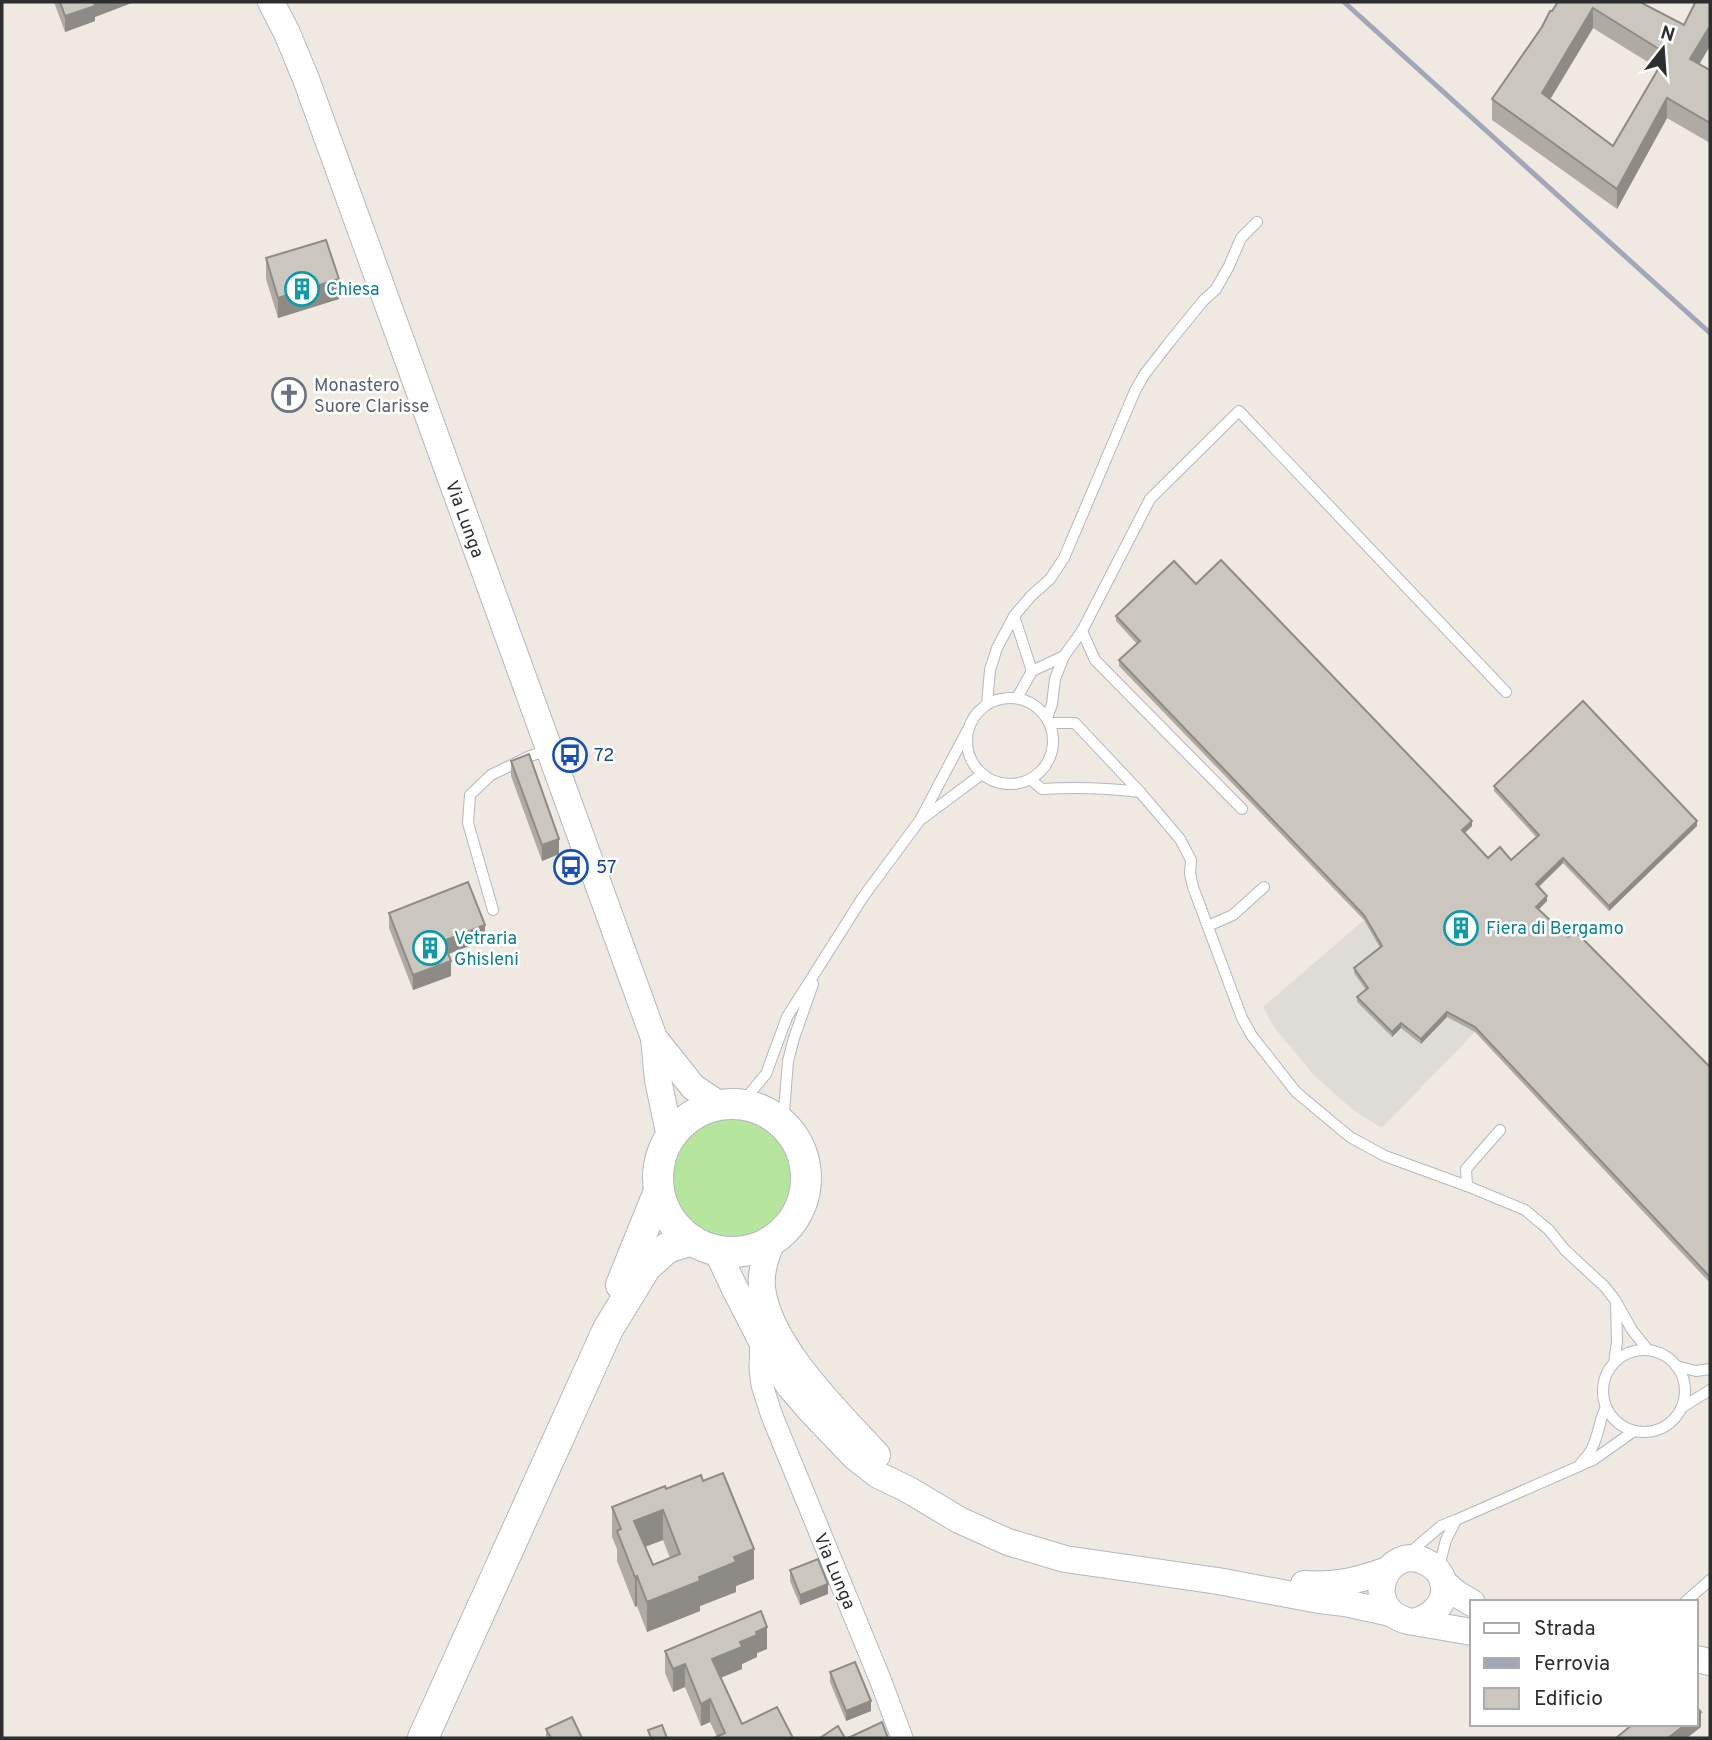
<svg xmlns="http://www.w3.org/2000/svg" width="1712" height="1740" viewBox="0 0 1712 1740" font-family="Overpass,sans-serif">
  <style>
    .green { fill: #b6e59e }
    .plaza { fill: #dfdcd8 }
    .lines { fill: none; stroke-linecap: round; stroke-linejoin: round }
    .service-casing { stroke: #b4b7c1; stroke-width: 12 }
    .minor-casing { stroke: #b4b7c1; stroke-width: 23 }
    .tertiary-casing { stroke: #b4b7c1; stroke-width: 28 }
    .secondary-casing { stroke: #b4b7c1; stroke-width: 32 }
    .service { stroke: #fff; stroke-width: 10 }
    .minor { stroke: #fff; stroke-width: 21 }
    .tertiary { stroke: #fff; stroke-width: 26 }
    .secondary { stroke: #fff; stroke-width: 30 }
    .rail { stroke: #a3a6b8; stroke-width: 5 }
    .wall { fill: #afaba4; fill-rule: evenodd }
    .shaded-wall { fill: #8e8b86 }
    .building { fill: #cbc7bf; stroke: #8e8b86; stroke-width: 2; fill-rule: evenodd }
    .labels { text-anchor: middle; stroke-width: 5; stroke-linejoin: round; paint-order: stroke }
    .culture-label { font-size: 18px; fill: #0d838f; stroke: #fff; text-anchor: start }
    .worship-label { font-size: 18px; fill: #5b616d; stroke: #fff; text-anchor: start }
    .street-label { font-size: 18px; fill: #2e2e2e; stroke: #fff }
    .transit-label { font-size: 18px; fill: #164399; stroke: #fff; text-anchor: start }
  </style>
  <rect width="100%" height="100%" fill="#efe9e1"/>
  <circle class="green" cx="733" cy="1178" r="61"/>
  <path class="plaza" d="M1364,920L1382,952L1368,993L1358,1002L1392,1037L1401,1028L1422,1044L1447,1017L1475,1032L1382,1128L1353,1110L1314,1075L1274,1027L1263,1007Z"/>
  <g class="lines">
    <g class="service-casing">
      <g id="service">
        <path d="M1014,616L1032,671"/>
        <path d="M1082,631L1095,660L1242,809"/>
        <circle cx="1010" cy="741" r="43"/>
        <path d="M1017,698L1032,671L1064,656"/>
        <path d="M987,704L990,670L997,648L1014,616L1031,596L1050,579L1064,558L1135,391L1144,375L1168,344L1203,301L1216,289L1229,266L1241,238L1257,222"/>
        <path d="M1047,718L1052,704L1055,679L1064,656L1082,631L1150,499L1239,411L1506,692"/>
        <path d="M1049,723H1075L1140,792L1180,839L1191,860L1190,873L1193,887L1242,1018L1252,1036L1296,1092L1350,1137L1385,1156L1467,1186L1525,1210L1549,1230L1565,1250L1605,1287L1615,1300L1632,1330L1648,1350"/>
        <path d="M1030,779L1042,789C1075,787 1107,788 1140,792"/>
        <path d="M923,818L982,774"/>
        <path d="M493,910L468,823L470,795L491,775L530,756L549,750"/>
        <path d="M1208,926L1233,915L1264,887"/>
        <path d="M740,1105L766,1074L787,1017L863,897L920,820L967,731"/>
        <path d="M783,1124L788,1061L794,1038L813,984"/>
        <path d="M1467,1186L1466,1169L1500,1130"/>
        <circle cx="1644" cy="1391" r="41"/>
        <path d="M1614,1363L1617,1342L1616,1303"/>
        <path d="M1676,1366L1696,1371L1710,1369"/>
        <path d="M1681,1408L1710,1390"/>
        <path d="M1581,1463C1585,1458 1590,1454 1592,1448C1599,1435 1599,1420 1606,1407"/>
        <path d="M1408,1554L1441,1526L1456,1520L1593,1460L1634,1431"/>
        <path d="M1438,1570L1446,1540L1456,1520"/>
        <path d="M1685,1602L1710,1580"/>
      </g>
    </g>
    <g class="minor-casing">
      <path id="minor" d="M761,1340L760,1368L762,1385L772,1416L880,1679L902,1738"/>
    </g>
    <g class="tertiary-casing">
      <g id="tertiary">
        <path d="M271,2L287,33L306,79L654,1038L658,1080L670,1137"/>
        <path d="M654,1038L693,1087L720,1105"/>
        <path d="M772,1241C766,1255 760,1272 762,1288C769,1347 839,1413 877,1455"/>
        <path d="M717,1251L735,1289L772,1361L791,1388L811,1411L855,1457L878,1475L909,1490L959,1520L1008,1542L1065,1559L1218,1581L1319,1600L1345,1603L1391,1613"/>
        <path d="M1443,1582L1457,1594L1472,1603"/>
        <path d="M1304,1584C1339,1586 1355,1581 1388,1570"/>
        <path d="M1417,1621C1436,1615 1451,1597 1441,1576C1438,1570 1432,1565 1426,1562C1386,1542 1359,1608 1408,1621L1472,1632"/>
        <path d="M1696,1659L1710,1662"/>
      </g>
    </g>
    <g class="secondary-casing">
      <g id="secondary">
        <circle cx="732" cy="1178" r="74"/>
        <path d="M621,1285L659,1191"/>
        <path d="M423,1738L608,1329L646,1267L667,1248L692,1240"/>
      </g>
    </g>
    <use href="#service" class="service"/>
    <use href="#minor" class="minor"/>
    <use href="#tertiary" class="tertiary"/>
    <use href="#secondary" class="secondary"/>
    <path class="rail" d="M1344,2L1710,333"/>
  </g>
  <g class="wall">
    <path d="M54,2H134L95,17V21L65,32Z"/>
    <path d="M1558,2L1684,25L1693,6V2H1710V46L1699,64L1710,70V143L1667,118L1617,209L1492,120V99ZM1593,28L1659,69L1613,146L1550,99Z"/>
    <path d="M266,258L339,299L278,318L266,279Z"/>
    <path d="M1196,584L1472,826L1465,833L1488,858L1511,860L1536,837L1494,791V786L1697,826L1609,911L1563,863L1539,887L1547,901L1539,909L1710,1067V1283L1475,1032L1447,1017L1421,1044L1401,1028L1392,1037L1357,1002V997L1366,990L1354,973V968L1380,948L1364,920L1119,666V660L1137,644L1116,621V616Z"/>
    <path d="M511,761L559,854L542,861L511,776Z"/>
    <path d="M389,913L485,940L448,954L451,976L413,990L389,928Z"/>
    <path d="M666,1489L754,1579L736,1586V1592L700,1606V1611L647,1632L637,1606L635,1607L617,1561V1549L612,1537V1507ZM663,1540L670,1558L653,1565L645,1547Z"/>
    <path d="M790,1570L828,1594L800,1605L790,1581Z"/>
    <path d="M767,1649L757,1653V1657L742,1664V1669L721,1678L742,1724L717,1737L710,1722L701,1726L685,1687L673,1692L665,1673V1651Z"/>
    <path d="M830,1672L871,1711L846,1721L830,1682Z"/>
    <path d="M546,1729L582,1738H546Z"/>
  </g>
  <g class="shaded-wall">
    <path d="M93,2H134L95,17V21L65,32V16Z"/>
    <path d="M1593,8V28L1542,113V93Z"/>
    <path d="M1710,26V46L1690,80V59Z"/>
    <path d="M1667,98V118L1617,209V189Z"/>
    <path d="M339,279V299L278,318V298Z"/>
    <path d="M1472,821V826L1462,835V830Z"/>
    <path d="M1697,821V826L1609,911V906Z"/>
    <path d="M559,839V854L542,861V845Z"/>
    <path d="M1563,858V863L1536,889V884Z"/>
    <path d="M1547,896V901L1536,912V907Z"/>
    <path d="M485,925V940L443,956V941Z"/>
    <path d="M451,961V976L413,990V975Z"/>
    <path d="M1447,1012V1017L1421,1044V1039Z"/>
    <path d="M1401,1023V1028L1392,1037V1032Z"/>
    <path d="M663,1510V1540L634,1551V1521Z"/>
    <path d="M754,1549V1579L736,1586V1592L700,1606V1611L647,1632V1602L699,1577L734,1557Z"/>
    <path d="M637,1576V1606L635,1607V1577Z"/>
    <path d="M828,1584V1594L800,1605V1595Z"/>
    <path d="M767,1627V1649L757,1653V1657L742,1664V1669L712,1681V1659L756,1632Z"/>
    <path d="M685,1664V1687L673,1692V1669Z"/>
    <path d="M710,1699V1722L701,1726V1704Z"/>
    <path d="M871,1701V1711L846,1721V1711Z"/>
    <path d="M1701,1712V1727L1687,1738H1668L1686,1724H1696V1716Z"/>
  </g>
  <g class="building">
    <path d="M60,2H94L95,6L65,16Z"/>
    <path d="M1558,2H1640L1684,25L1695,3L1694,2H1710V26L1690,59L1710,70V123L1667,98L1617,189L1492,99L1542,27L1550,11H1552ZM1593,8L1667,54L1613,146L1542,93Z"/>
    <path d="M326,240L339,279L278,298L266,258Z"/>
    <path d="M1221,560L1472,821L1462,830L1488,858L1500,847L1511,860L1539,835L1494,786L1583,701L1697,821L1609,906L1563,858L1536,884L1547,896L1536,907L1568,937L1574,930L1710,1067V1277L1475,1027L1447,1012L1421,1039L1401,1023L1392,1032L1357,997L1368,988L1354,968L1382,946L1364,915L1119,660L1140,641L1116,616L1174,561L1196,584Z"/>
    <path d="M529,754L559,839L542,845L511,761Z"/>
    <path d="M468,882L485,925L443,941L451,961L413,975L389,913Z"/>
    <path d="M723,1473L754,1549L734,1557L736,1562L699,1577L700,1581L647,1602L637,1576L635,1577L617,1531L621,1529L612,1507L665,1486L666,1489L701,1475L703,1481ZM663,1510L680,1554L653,1565L634,1521Z"/>
    <path d="M818,1559L828,1584L800,1595L790,1570Z"/>
    <path d="M761,1611L767,1627L756,1632L757,1635L740,1642L742,1647L712,1659L742,1724L777,1707L793,1738H714L725,1733L710,1699L701,1704L685,1664L673,1669L665,1651Z"/>
    <path d="M855,1662L871,1701L846,1711L830,1672Z"/>
    <path d="M1696,1706L1701,1712L1696,1716Z"/>
    <path d="M572,1717L582,1738H551L546,1729Z"/>
    <path d="M882,1722L888,1738H848Z"/>
    <path d="M1633,1724H1686L1668,1738H1616Z"/>
    <path d="M662,1725L667,1738H651L648,1730Z"/>
    <path d="M838,1726L845,1738H820Z"/>
  </g>
  <defs>
    <g id="building-ring" transform="scale(1.75)"><circle r="9.5" fill="#fff" stroke="#0f9aa8" stroke-width="1.5"/><path d="M-4-6H4V6H1V3H-1V6H-4ZM-2.5-4.3h1.7v1.8h-1.7ZM.8-4.3h1.7v1.8H.8ZM-2.5-1h1.7V.8h-1.7ZM.8-1h1.7V.8H.8Z" fill="#0f9aa8"/></g>
    <g id="church-ring" transform="scale(1.75)"><circle r="9.5" fill="#fff" stroke="#6b7280" stroke-width="1.5"/><path d="M-1.2-6h2.4v3.5h3.3v2.4h-3.3V6h-2.4V-.1h-3.3v-2.4h3.3Z" fill="#6b7280"/></g>
    <g id="bus-ring" transform="scale(1.75)"><circle r="9.5" fill="#fff" stroke="#1a4fb4" stroke-width="1.5"/><path d="M-5-6H5V4H4V6H2V4H-2V6H-4V4H-5ZM-3.5-4V0h7V-4ZM-3.5 1.2v1.5H-2V1.2ZM2 1.2v1.5H3.5V1.2Z" fill="#1a4fb4"/></g>
  </defs>
  <g fill-rule="evenodd">
    <use href="#building-ring" x="302" y="289"/>
    <use href="#church-ring" x="289" y="395"/>
    <use href="#bus-ring" x="570" y="755"/>
    <use href="#bus-ring" x="571" y="867"/>
    <use href="#building-ring" x="1461" y="928"/>
    <use href="#building-ring" x="430" y="948"/>
  </g>
  <g class="labels">
    <g class="culture-label">
      <text x="326" y="295">Chiesa</text>
      <text x="1486" y="934">Fiera di Bergamo</text>
      <text x="454" y="944">Vetraria<tspan x="454" dy="21">Ghisleni</tspan></text>
    </g>
    <g class="worship-label">
      <text x="314" y="391">Monastero<tspan x="314" dy="21">Suore Clarisse</tspan></text>
    </g>
    <g class="street-label">
      <text transform="translate(465 519) rotate(70)" y="6">Via Lunga</text>
      <text transform="translate(835 1571) rotate(67)" y="6">Via Lunga</text>
    </g>
    <g class="transit-label">
      <text x="594" y="761">72</text>
      <text x="596" y="873">57</text>
    </g>
  </g>
  <rect width="1712" height="1740" fill="none" stroke="#2e2e2e" stroke-width="7"/>
  <rect x="1470" y="1600" width="228" height="126" fill="#ffffff" stroke="#ababab" stroke-width="2"/>
  <rect x="1484" y="1623" width="35" height="10" fill="#ffffff" stroke="#ababab" stroke-width="2"/>
  <text x="1534" y="1635" font-size="21" fill="#2e2e2e">Strada</text>
  <rect x="1484" y="1658" width="35" height="10" fill="#a3a6b8" stroke="#ababab" stroke-width="2"/>
  <text x="1534" y="1670" font-size="21" fill="#2e2e2e">Ferrovia</text>
  <rect x="1484" y="1688" width="35" height="21" fill="#cbc7bf" stroke="#ababab" stroke-width="2"/>
  <text x="1534" y="1705" font-size="21" fill="#2e2e2e">Edificio</text>
  <g transform="translate(1663 49) rotate(17)" stroke="#ffffff" stroke-width="5" paint-order="stroke">
  <path d="M0-5L12 26L0 18L-12 26Z" fill="#2e2e2e"/>
  <text y="-10" font-size="19" font-weight="bold" text-anchor="middle" fill="#2e2e2e">N</text>
  </g>
</svg>
